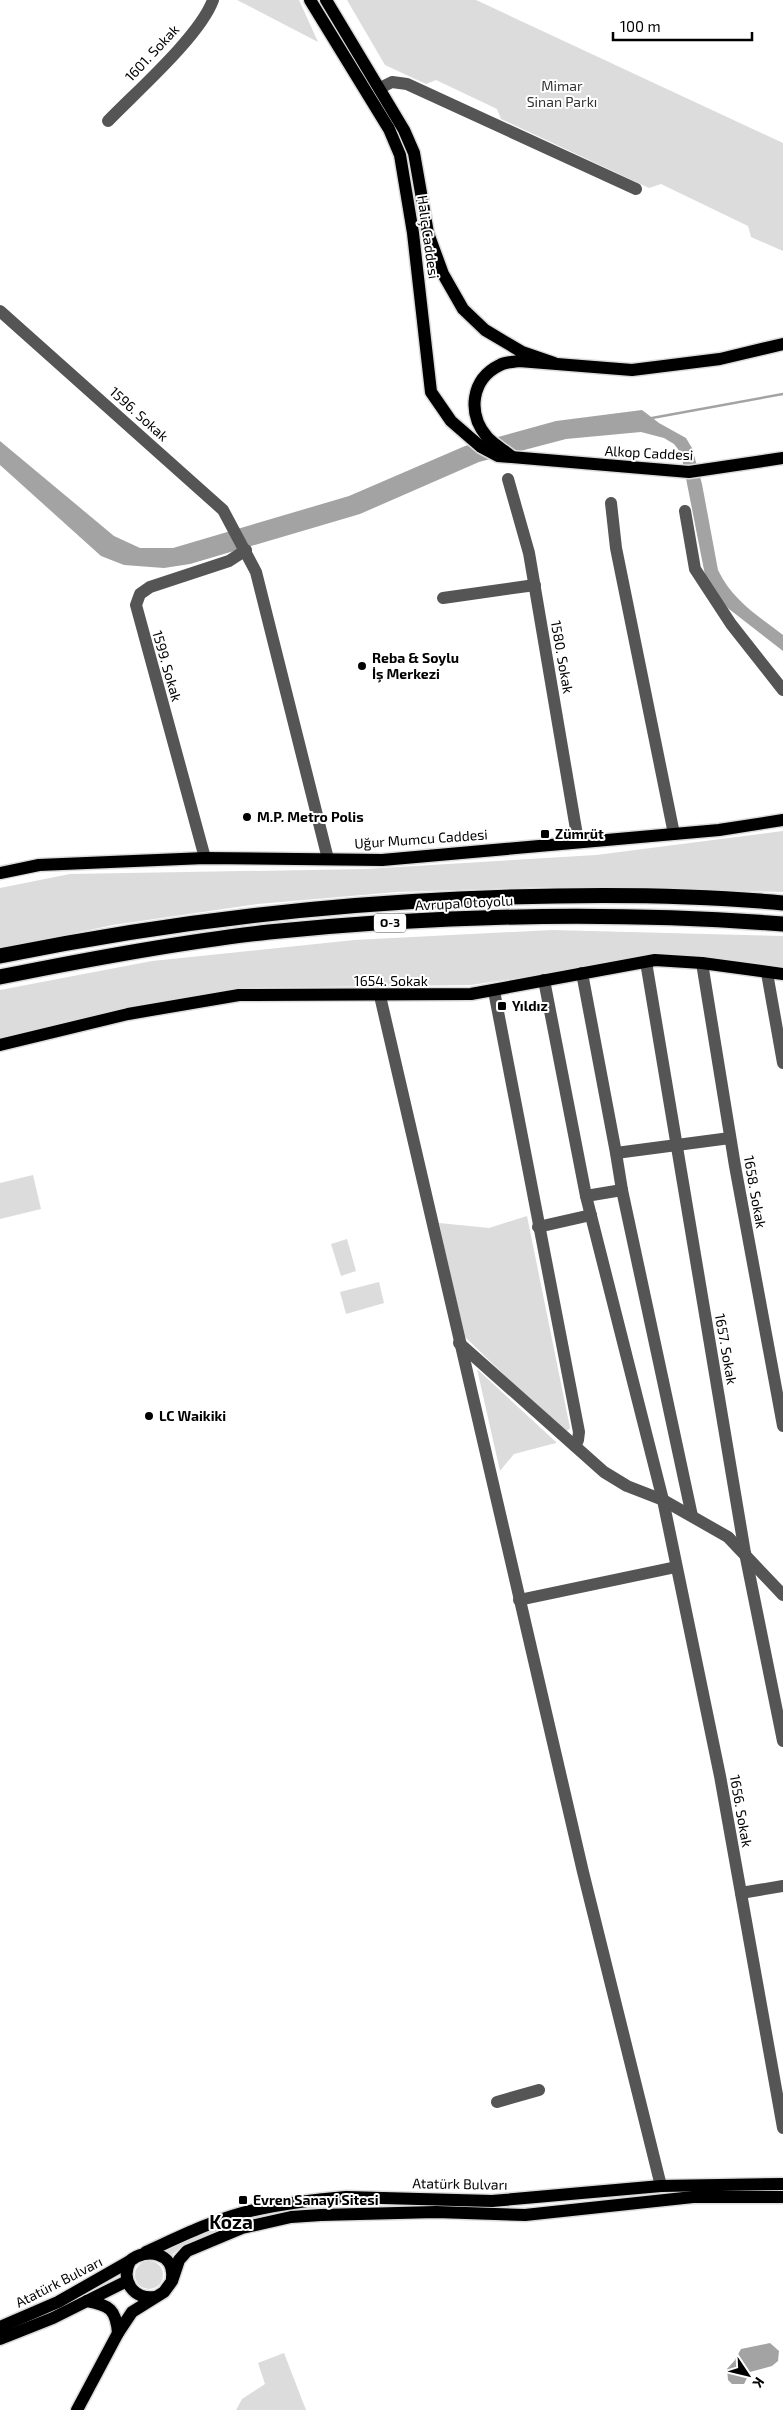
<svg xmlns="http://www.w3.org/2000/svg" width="783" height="2410" viewBox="0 0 783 2410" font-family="'Exo 2',sans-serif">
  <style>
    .green { fill: #dcdcdc }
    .water { fill: #a3a3a3 }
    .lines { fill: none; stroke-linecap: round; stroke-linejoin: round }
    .stream { stroke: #a3a3a3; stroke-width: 2.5 }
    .major-casing { stroke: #dbdbdb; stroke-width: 15 }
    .highway-casing { stroke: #dbdbdb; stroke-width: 18 }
    .minor { stroke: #555; stroke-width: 12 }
    .major { stroke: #000; stroke-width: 12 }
    .highway { stroke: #000; stroke-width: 15 }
    .poi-dot { fill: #000; stroke: #fff; stroke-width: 2 }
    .labels { text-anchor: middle; stroke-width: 4; stroke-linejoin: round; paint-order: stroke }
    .shield { fill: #fff; stroke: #4c4c4c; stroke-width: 1 }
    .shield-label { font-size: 12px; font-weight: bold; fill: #000 }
    .street-label { font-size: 14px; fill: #000; stroke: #fff }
    .park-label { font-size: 14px; fill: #333; stroke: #fff }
    .poi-label { font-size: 14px; font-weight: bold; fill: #000; stroke: #fff; text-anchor: start }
    .district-label { font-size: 19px; font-weight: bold; fill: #000; stroke: #fff }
  </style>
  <rect width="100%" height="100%" fill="#fff"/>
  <g class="green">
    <path d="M237,0H299L318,42Z"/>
    <path d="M347,0H476L783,143V251L751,237L748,226L661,184L649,188L501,119L497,109L436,80L426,84L385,65Z"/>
    <path d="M783,831V892L547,887L397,892L258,904L113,925L0,949V888L70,874L366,869L596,855Z"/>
    <path d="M552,930L783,936V967L660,957L471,985L239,988L86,1017L0,1038V990L152,961L354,940Z"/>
    <path d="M33,1175L41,1209L0,1219V1183Z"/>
    <path d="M527,1216L570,1428L567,1431L563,1432L464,1336L439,1223L489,1228Z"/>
    <path d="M347,1239L356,1271L341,1276L331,1244Z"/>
    <path d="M379,1282L384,1303L346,1314L340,1292Z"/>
    <path d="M477,1369L556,1442V1443L514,1454L500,1471Z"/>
    <path d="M262,2213V2217L180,2248L171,2256L164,2250L224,2224Z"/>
    <circle cx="149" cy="2275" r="14"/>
    <path d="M284,2353L306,2410H236L242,2399L265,2384L258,2363Z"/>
  </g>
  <g class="water">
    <path d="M642,410L659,423L686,438L692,448L702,484L718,570C732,600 758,616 783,635V651L729,609L713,593L705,575L681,453L674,444L664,438L641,432L566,439L479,462L360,514L190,564L164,568L124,565L101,556L0,465V441L114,536L140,548H173L349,496L465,446L556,421Z"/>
    <path d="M770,2343L779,2351L778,2361L772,2366L750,2372L744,2384H732L728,2380L727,2369L735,2360L741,2349Z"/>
  </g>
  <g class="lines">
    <path class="stream" d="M652,418L783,394"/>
    <g class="major-casing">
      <g id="major">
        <path d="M310,0L389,129L400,155L413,233L431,392L451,421L481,447L498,456L689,472L783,458"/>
        <path d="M326,0L404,130L414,153L428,233L443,274L463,309L485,330L522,352L554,363"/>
        <path d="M511,456C504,450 493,444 487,437C467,413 471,379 500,365C505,362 513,362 519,361L632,370L720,359L783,344"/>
        <path d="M0,873L39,865L205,858L382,860L719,830L783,820"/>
        <path d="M0,1045L128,1014L239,995L471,994L655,960L702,963L783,974"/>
        <path d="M146,2252C177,2238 209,2222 242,2213C276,2204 311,2200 346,2197L492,2201L661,2186L783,2184"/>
        <path d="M155,2297C134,2300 120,2281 130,2261C146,2247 175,2253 172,2278"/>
        <path d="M87,2301C110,2305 116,2310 118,2333"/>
        <path d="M0,2327L58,2302L130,2261"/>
        <path d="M0,2339L53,2318L127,2281"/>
        <path d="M77,2410L118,2333L132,2312L164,2292L172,2281L179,2260L187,2251L242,2228L291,2217L321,2215L436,2212L525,2215L693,2197H783"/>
      </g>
    </g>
    <g class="highway-casing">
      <g id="highway">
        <path d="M0,956C152,925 304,906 459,899C566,894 676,893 783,903"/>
        <path d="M0,977C89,959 179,942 269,932C440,915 612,911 783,924"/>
      </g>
    </g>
    <g class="minor">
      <path d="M380,88L392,82L407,84L636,189"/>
      <path d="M108,121C136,92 200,36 213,0"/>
      <path d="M0,311L223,510L256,572L328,859"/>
      <path d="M508,479L529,553L578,841"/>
      <path d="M611,503L616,548L674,834"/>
      <path d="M685,511L695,569L731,624L783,690"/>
      <path d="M443,598L535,585"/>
      <path d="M205,858L136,605L140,594L150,587L229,561L246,550"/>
      <path d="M646,962L745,1553L783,1741"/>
      <path d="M702,963L735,1166L783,1426"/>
      <path d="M582,973L616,1153"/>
      <path d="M767,973L783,1063"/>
      <path d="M544,980L586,1196"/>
      <path d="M494,991L579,1432L578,1440L575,1446"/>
      <path d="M380,996L583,1872L661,2186"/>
      <path d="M730,1138L616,1153L622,1190L586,1196L663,1500L720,1776L783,2128"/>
      <path d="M622,1190L692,1516"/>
      <path d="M538,1227L591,1215"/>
      <path d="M459,1343L604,1472L627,1486L663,1500L728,1537L783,1595"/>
      <path d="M519,1600L676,1567"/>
      <path d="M741,1893L783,1886"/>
      <path d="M497,2102L539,2090"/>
    </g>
    <use href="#major" class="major"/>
    <use href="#highway" class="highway"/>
  </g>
  <g class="poi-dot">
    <circle cx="362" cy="666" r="5"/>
    <circle cx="247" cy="817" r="5"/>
    <rect x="540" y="829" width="10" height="10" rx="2.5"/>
    <rect x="497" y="1001" width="10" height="10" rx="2.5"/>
    <circle cx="149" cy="1416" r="5"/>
    <rect x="238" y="2195" width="10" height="10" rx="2.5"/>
  </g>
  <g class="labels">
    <rect class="shield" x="374" y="913.5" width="32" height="19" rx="4"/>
    <g class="shield-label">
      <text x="390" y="927">O-3</text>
    </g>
    <g class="street-label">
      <text transform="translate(152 53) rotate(-47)" y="5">1601. Sokak</text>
      <text transform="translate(428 237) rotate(82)" y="5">Haliç Caddesi</text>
      <text transform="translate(139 414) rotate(42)" y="5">1596. Sokak</text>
      <text transform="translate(649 453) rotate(3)" y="5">Alkop Caddesi</text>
      <text transform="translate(562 657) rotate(80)" y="5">1580. Sokak</text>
      <text transform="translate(167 666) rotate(74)" y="5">1599. Sokak</text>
      <text transform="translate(421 839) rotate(-4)" y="5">Uğur Mumcu Caddesi</text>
      <text transform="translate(464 903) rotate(-3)" y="5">Avrupa Otoyolu</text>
      <text x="391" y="986">1654. Sokak</text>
      <text transform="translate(755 1192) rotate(80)" y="5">1658. Sokak</text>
      <text transform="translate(726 1349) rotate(80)" y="5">1657. Sokak</text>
      <text transform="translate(741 1811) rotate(80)" y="5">1656. Sokak</text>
      <text transform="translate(460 2184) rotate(1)" y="5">Atatürk Bulvarı</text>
      <text transform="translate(59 2282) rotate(-27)" y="5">Atatürk Bulvarı</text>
    </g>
    <g class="park-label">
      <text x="562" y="91">Mimar<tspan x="562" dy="16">Sinan Parkı</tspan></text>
    </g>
    <g class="poi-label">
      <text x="372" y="663">Reba &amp; Soylu<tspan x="372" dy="16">İş Merkezi</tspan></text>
      <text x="257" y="822">M.P. Metro Polis</text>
      <text x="555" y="839">Zümrüt</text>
      <text x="512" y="1011">Yıldız</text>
      <text x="159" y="1421">LC Waikiki</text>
      <text x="253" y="2205">Evren Sanayi Sitesi</text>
    </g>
    <g class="district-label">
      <text x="231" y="2229">Koza</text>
    </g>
  </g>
  <g transform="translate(748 2375) rotate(125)" stroke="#ffffff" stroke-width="4" paint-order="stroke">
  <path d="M0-4L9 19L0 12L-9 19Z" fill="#000000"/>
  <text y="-8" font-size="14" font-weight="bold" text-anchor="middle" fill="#000000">K</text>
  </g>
  <path d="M613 32v8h139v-8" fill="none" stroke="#000000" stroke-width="2.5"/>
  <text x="620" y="32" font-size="15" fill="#000000" stroke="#ffffff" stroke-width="4" paint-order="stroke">100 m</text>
</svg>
